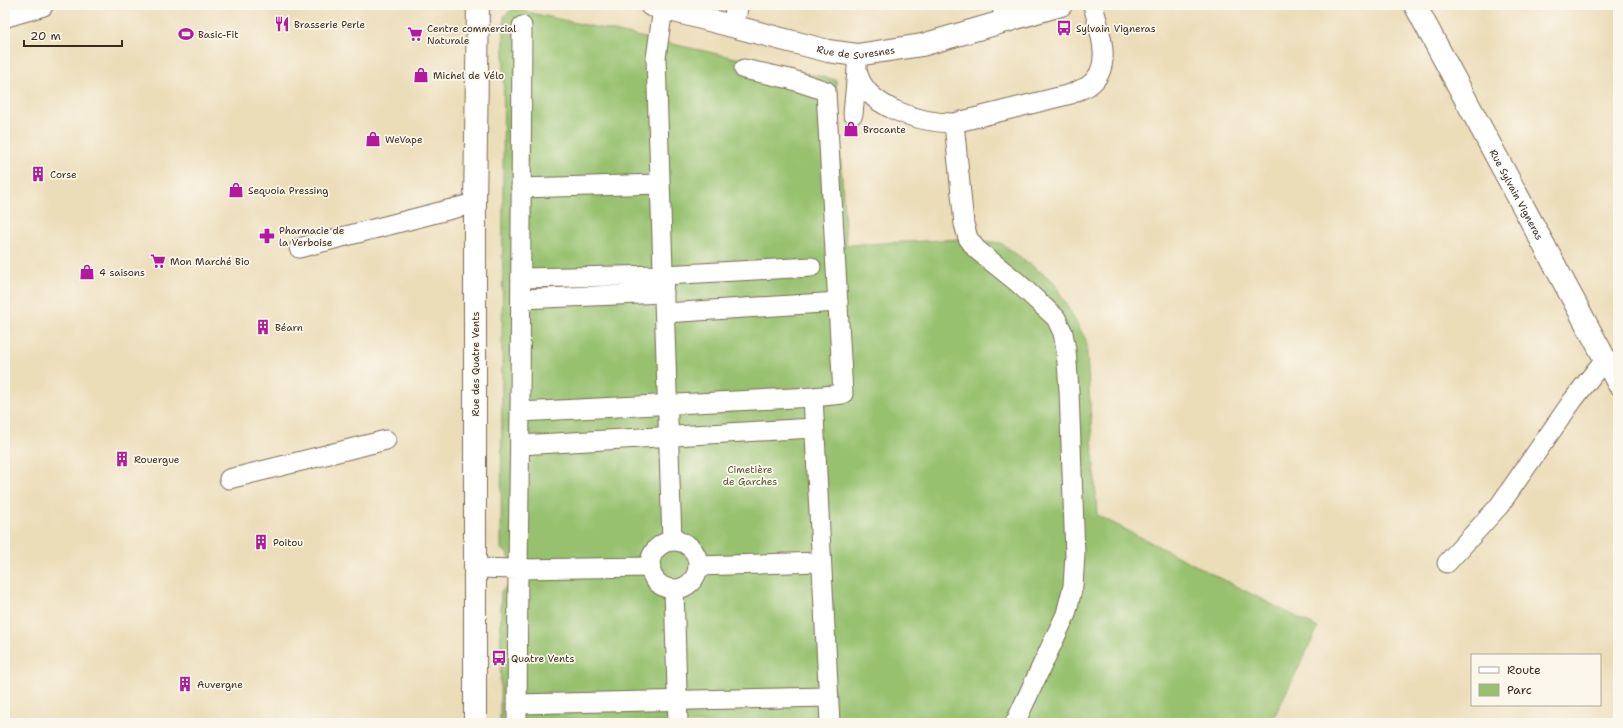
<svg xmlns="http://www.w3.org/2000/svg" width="1623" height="728" viewBox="0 0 1623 728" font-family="'Shantell Sans',sans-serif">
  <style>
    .green { fill: #97c16e; stroke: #697646 }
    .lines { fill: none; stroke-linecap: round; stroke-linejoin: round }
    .service-casing { stroke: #796954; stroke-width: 21 }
    .minor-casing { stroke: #796954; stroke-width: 24 }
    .tertiary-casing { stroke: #796954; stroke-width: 24 }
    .service { stroke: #fff; stroke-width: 19 }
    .minor { stroke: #fff; stroke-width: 22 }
    .tertiary { stroke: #fff; stroke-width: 22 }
    .labels { text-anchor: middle; stroke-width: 3.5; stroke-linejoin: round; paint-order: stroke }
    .poi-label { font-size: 10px; fill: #3b2a1e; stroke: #fbf7ec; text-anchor: start }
    .street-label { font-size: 10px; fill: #3b2a1e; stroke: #fbf7ec }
    .park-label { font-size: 10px; fill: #575736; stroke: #fbf7ec }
  </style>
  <rect width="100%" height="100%" fill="#fbf7ec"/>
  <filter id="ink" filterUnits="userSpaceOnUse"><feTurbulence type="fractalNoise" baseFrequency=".025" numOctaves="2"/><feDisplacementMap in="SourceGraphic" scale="8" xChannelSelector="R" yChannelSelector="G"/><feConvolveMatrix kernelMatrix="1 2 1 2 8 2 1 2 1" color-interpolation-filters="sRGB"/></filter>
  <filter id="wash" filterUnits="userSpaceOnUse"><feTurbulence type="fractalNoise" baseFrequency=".012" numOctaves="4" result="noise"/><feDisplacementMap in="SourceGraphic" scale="16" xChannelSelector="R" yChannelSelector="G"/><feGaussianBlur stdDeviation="0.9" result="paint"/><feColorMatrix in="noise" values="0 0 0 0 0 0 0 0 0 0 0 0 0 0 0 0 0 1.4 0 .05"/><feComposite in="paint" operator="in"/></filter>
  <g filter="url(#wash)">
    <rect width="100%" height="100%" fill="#ecddb9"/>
    <path class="green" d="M513,9L836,80L846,245L964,239L1001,243L1053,281L1086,340L1097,515L1318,628L1271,723H500L501,591C517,584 516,556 501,549L504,16Z"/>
  </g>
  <g filter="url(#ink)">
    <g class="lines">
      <g class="service-casing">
        <g id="service">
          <path d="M663,8L656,58L672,541"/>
          <path d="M857,55C857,60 857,65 857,70C864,108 922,123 954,123L1071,94C1076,91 1083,89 1088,86C1115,68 1099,30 1093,5"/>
          <path d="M853,114L857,71"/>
          <path d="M954,123L964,224L968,238L976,249L1017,282L1056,318L1063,333L1066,350L1069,390L1075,555L1073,586L1066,614L1015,723"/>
          <path d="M521,188L660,184"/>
          <path d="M299,248L475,203"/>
          <path d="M521,278L664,275L811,267"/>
          <path d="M521,299L664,293"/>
          <path d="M665,313L838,302"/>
          <path d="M813,397L830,723"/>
          <path d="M520,412L522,26"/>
          <path d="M520,445L814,428"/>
          <path d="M229,479L386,440"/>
          <circle cx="674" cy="565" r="24"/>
          <path d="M1447,563L1499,506L1573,400L1605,359"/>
          <path d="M698,566L821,562"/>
          <path d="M651,567L518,569L520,412L813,397L843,394L826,91L790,79L744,69"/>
          <path d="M476,568L518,569L517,723"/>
          <path d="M674,589L678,723"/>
          <path d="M518,704L828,697"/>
        </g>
      </g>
      <g class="minor-casing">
        <g id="minor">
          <path d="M1003,5L1007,21"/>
          <path id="s1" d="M1415,5L1618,383"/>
          <path d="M736,11V5"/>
          <path d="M475,723V203L478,5"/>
        </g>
      </g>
      <g class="tertiary-casing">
        <g id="tertiary">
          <path id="s2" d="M651,5L828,51L857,55L922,45L1061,5"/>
          <path d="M5,16L42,5"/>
        </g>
      </g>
      <use href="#service" class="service"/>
      <use href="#minor" class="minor"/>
      <use href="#tertiary" class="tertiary"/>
    </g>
  </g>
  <defs>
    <g id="restaurant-bare" transform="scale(1.2)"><path d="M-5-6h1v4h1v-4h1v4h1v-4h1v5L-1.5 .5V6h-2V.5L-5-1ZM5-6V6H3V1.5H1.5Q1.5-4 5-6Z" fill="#b5179e" stroke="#fbf7ec" stroke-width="2.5" paint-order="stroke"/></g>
    <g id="bus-bare" transform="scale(1.2)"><path d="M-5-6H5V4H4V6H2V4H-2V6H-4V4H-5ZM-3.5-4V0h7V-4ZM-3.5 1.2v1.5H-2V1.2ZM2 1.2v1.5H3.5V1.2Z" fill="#b5179e" stroke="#fbf7ec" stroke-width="2.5" paint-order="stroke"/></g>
    <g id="stadium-bare" transform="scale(1.2)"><path d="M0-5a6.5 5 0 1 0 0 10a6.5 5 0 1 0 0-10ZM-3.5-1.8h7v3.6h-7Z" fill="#b5179e" stroke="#fbf7ec" stroke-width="2.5" paint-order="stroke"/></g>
    <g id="supermarket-bare" transform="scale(1.2)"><path d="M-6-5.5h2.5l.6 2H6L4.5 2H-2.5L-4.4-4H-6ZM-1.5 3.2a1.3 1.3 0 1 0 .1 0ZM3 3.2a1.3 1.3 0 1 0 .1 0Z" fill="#b5179e" stroke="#fbf7ec" stroke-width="2.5" paint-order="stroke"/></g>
    <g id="shop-bare" transform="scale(1.2)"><path d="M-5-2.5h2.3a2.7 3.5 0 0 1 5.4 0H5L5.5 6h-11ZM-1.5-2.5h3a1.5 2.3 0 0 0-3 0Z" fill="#b5179e" stroke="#fbf7ec" stroke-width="2.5" paint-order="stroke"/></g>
    <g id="building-bare" transform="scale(1.2)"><path d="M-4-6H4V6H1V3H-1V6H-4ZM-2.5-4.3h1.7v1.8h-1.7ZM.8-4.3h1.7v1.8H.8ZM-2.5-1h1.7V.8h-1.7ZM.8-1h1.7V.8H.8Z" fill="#b5179e" stroke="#fbf7ec" stroke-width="2.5" paint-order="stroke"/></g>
    <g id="pharmacy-bare" transform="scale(1.2)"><path d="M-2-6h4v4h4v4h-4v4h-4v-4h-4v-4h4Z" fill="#b5179e" stroke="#fbf7ec" stroke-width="2.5" paint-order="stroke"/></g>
  </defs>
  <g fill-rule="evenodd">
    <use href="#restaurant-bare" x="282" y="24"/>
    <use href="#bus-bare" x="1064" y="28"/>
    <use href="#stadium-bare" x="186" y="34"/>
    <use href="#supermarket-bare" x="415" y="34"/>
    <use href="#shop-bare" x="421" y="75"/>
    <use href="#shop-bare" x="851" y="129"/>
    <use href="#shop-bare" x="373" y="139"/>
    <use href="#building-bare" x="38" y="174"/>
    <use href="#shop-bare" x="236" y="190"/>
    <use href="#pharmacy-bare" x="267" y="236"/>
    <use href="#supermarket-bare" x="158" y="261"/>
    <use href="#shop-bare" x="87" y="272"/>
    <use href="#building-bare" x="263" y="327"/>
    <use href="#building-bare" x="122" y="459"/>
    <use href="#building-bare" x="261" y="542"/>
    <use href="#bus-bare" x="499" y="658"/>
    <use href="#building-bare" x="185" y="684"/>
  </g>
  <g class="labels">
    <g class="poi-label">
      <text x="294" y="28">Brasserie Perle</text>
      <text x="427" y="32">Centre commercial<tspan x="427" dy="12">Naturale</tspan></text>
      <text x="1076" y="32">Sylvain Vigneras</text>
      <text x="198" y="38">Basic-Fit</text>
      <text x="433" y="79">Michel de Vélo</text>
      <text x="863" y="133">Brocante</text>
      <text x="385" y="143">WeVape</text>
      <text x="50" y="178">Corse</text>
      <text x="248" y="194">Sequoia Pressing</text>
      <text x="279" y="234">Pharmacie de<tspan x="279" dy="12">la Verboise</tspan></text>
      <text x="170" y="265">Mon Marché Bio</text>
      <text x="99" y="276">4 saisons</text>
      <text x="275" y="331">Béarn</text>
      <text x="134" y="463">Rouergue</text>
      <text x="273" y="546">Poitou</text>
      <text x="511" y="662">Quatre Vents</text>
      <text x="197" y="688">Auvergne</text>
    </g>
    <g class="street-label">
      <text dy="4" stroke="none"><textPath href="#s2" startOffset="211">Rue de Suresnes</textPath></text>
      <text dy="4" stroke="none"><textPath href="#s1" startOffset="215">Rue Sylvain Vigneras</textPath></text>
      <text transform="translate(475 364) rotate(-90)" y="4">Rue des Quatre Vents</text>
    </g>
    <g class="park-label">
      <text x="750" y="473">Cimetière<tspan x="750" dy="12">de Garches</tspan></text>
    </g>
  </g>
  <rect width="1623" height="728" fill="none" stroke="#fbf7ec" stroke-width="20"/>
  <rect x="1471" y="654" width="130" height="52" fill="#fbf7ec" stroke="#aea59a"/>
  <rect x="1479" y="667" width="20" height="6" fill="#ffffff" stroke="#aea59a"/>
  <text x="1507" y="674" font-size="12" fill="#3b2a1e">Route</text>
  <rect x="1479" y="684" width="20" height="12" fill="#97c16e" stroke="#aea59a"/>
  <text x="1507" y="694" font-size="12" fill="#3b2a1e">Parc</text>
  <path d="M24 40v6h98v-6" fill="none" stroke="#3b2a1e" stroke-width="2"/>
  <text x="30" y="40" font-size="12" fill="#3b2a1e" stroke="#fbf7ec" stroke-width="3" paint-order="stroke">20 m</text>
</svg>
